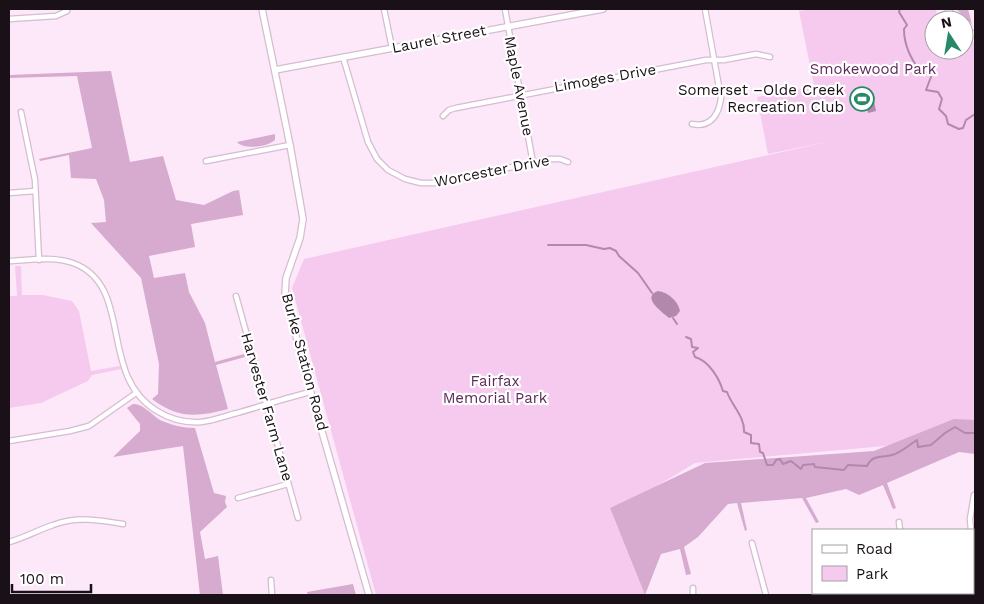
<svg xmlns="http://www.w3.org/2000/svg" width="984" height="604" viewBox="0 0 984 604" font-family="'Work Sans',sans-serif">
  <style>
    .green { fill: #f5caee }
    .forest { fill: #d6abcf }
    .water { fill: #b288ac }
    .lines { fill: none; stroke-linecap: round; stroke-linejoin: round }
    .stream { stroke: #b288ac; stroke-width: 2 }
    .minor-casing { stroke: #d5bcd1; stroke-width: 7 }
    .tertiary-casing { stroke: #d5bcd1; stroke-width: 8 }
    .minor { stroke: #fff; stroke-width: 4.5 }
    .tertiary { stroke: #fff; stroke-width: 5.5 }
    .labels { text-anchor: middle; stroke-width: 4.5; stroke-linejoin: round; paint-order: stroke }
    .street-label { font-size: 15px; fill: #1a1118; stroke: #fff }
    .park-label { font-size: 15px; fill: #602b5a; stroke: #fff }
    .poi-label { font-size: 15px; fill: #1a1118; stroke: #fff; text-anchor: end }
  </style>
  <rect width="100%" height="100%" fill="#fce8f9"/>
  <g class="green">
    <path d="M811,9H936L938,20H934V50H964V38L975,43V424L885,446L695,463L612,513L645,595H376L292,288L304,259L831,141L768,154L757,97L814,86L799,11Z"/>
    <path d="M15,266H21L22,295H43L72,301L79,311L91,371L120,366L121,369L92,375L88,381L41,403L9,408V296H17Z"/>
  </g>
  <g class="forest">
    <path d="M956,9H968L972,24Z"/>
    <path d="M111,71L130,162L163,156L176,200L204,205L233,191L239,190L243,215L191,224L195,247L149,256L154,278L185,273L189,292L205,323L215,362L244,354L245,357L216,365L228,409C198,417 178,419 152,399L158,394L159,364L141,278L91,223L106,222L104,200L96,179L71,178L69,155L40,161L39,159L92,148L77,76L9,78V75Z"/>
    <path d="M275,134V140C267,147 244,150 237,142Z"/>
    <path d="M133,404C142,403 152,415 160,420C171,425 183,428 195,428L214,493L226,496L225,502L227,507L200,532L205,559L218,556L223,595H200L183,446L113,457L140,431V424L127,408Z"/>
    <path d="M954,419L975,420V454L959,452L887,483L896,508L893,509L883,485L859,495L846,489L806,498L819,522L816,523L802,498L741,503L747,530L745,531L737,503L728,504L698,537L684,547L691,574L686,575L680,549L661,554L645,595L610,508L705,463L874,451Z"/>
    <path d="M353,584L356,595H308L307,592Z"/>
  </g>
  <g class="water">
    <path d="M872,92L876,111L868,113L866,104L855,106L853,96Z"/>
    <path d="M658,291C668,292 678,301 680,311L676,316L669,318C661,311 641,297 658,291Z"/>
  </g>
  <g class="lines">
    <g class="stream">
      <path d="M900,9L899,12L907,25L904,29C904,46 911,58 920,72H927L931,77L926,90L938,92L942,99L939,109L946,116L948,124L959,129L963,128L966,120L975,114"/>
      <path d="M548,245H586L604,249L610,248L616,251L619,256L638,273L652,293"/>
      <path d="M673,318L677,324"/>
      <path d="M686,337L691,339L692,347L698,348L693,352L695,357C709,361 719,378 723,391L727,392C732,406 745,417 744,432L751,435V443L759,444L760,452L763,453L767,465H773L776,460L780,459L783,464L791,461L801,469L803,465L814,464L815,467L844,470L848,465L867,466C873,454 881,458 892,455C901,453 910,444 917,440L918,447L931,445L945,433L955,427L965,433H975"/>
    </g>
    <g class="minor-casing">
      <g id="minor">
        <path d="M384,9L392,48"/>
        <path d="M505,9L533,163"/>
        <path d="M948,9L956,20"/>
        <path d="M9,19L56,16L67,11"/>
        <path d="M964,28L975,35"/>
        <path d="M343,57L368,142L377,159L388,170L405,179L421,183H436L550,159H560L568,162"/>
        <path d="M21,112L35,180L39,260"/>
        <path d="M443,116L449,110L456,108L706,60H724L756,54L770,57"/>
        <path d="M692,124C711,128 719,114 721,98L705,9"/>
        <path d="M206,161L290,145"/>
        <path d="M9,193L35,191"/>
        <path d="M9,261C29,260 53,256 73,263C135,286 97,375 157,411C170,419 186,423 201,422C213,421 225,416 237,413C262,406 286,398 310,392"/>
        <path d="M236,296L298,518"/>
        <path d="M9,441L70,431L89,426L136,393"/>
        <path d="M238,498L288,484"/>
        <path d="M899,522L900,530"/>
        <path d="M971,530L970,519L974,495"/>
        <path d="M973,537L975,543"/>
        <path d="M9,542C24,538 38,530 53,525C76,516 100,520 123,524"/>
        <path d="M752,543L766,595"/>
        <path d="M271,580L272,595"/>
        <path d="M693,588V595"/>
        <path d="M840,593L841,595"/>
        <path d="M917,593L918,595"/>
      </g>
    </g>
    <g class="tertiary-casing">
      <g id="tertiary">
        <path d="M262,9L290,145L303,219L300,238L286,278L285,294L312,397L369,595"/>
        <path d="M275,70L603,9"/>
      </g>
    </g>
    <use href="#minor" class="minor"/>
    <use href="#tertiary" class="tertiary"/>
  </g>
  <defs>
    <g id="stadium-ring" transform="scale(1.25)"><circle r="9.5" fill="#fff" stroke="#258a65" stroke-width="1.5"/><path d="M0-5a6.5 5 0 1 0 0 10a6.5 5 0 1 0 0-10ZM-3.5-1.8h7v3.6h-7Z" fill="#258a65"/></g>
  </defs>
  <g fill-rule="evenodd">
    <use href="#stadium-ring" x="862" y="99"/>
  </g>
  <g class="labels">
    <g class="street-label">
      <text transform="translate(439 39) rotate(-11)" y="5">Laurel Street</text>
      <text transform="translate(605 78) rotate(-10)" y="5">Limoges Drive</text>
      <text transform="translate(519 86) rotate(79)" y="5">Maple Avenue</text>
      <text transform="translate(492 171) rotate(-11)" y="5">Worcester Drive</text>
      <text transform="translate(305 362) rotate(75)" y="5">Burke Station Road</text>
      <text transform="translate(267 407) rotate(74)" y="5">Harvester Farm Lane</text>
    </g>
    <g class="park-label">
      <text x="873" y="74">Smokewood Park</text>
      <text x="495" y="386">Fairfax<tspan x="495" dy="17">Memorial Park</tspan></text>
    </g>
    <g class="poi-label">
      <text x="844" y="95">Somerset –Olde Creek<tspan x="844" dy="17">Recreation Club</tspan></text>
    </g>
  </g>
  <rect width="984" height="604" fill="none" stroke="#1a1118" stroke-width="20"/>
  <rect x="812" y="529" width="162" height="65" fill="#ffffff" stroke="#a3a0a3"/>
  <rect x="822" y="545" width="25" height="8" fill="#ffffff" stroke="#a3a0a3"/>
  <text x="856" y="554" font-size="15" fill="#1a1118">Road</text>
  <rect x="822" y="566" width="25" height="15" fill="#f5caee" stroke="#a3a0a3"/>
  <text x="856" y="579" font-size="15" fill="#1a1118">Park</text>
  <g transform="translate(949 35) rotate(348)"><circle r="24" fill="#ffffff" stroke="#a3a0a3"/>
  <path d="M0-4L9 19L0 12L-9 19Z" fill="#258a65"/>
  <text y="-8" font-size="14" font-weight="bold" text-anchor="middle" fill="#1a1118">N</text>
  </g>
  <path d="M12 584v8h79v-8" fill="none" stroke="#1a1118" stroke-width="2.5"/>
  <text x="20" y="584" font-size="15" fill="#1a1118" stroke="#ffffff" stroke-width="4" paint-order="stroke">100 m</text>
</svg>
